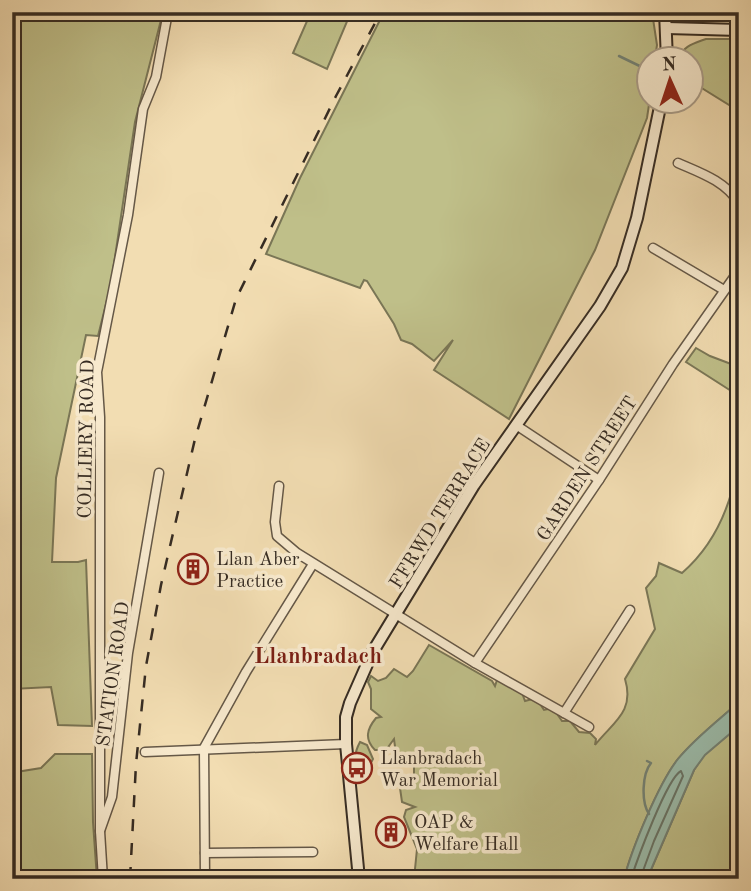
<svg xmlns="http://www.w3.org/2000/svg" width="751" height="891" viewBox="0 0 751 891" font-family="'Old Standard TT',serif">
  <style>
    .green { fill: #bfbf89; stroke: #7a7656; stroke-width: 2 }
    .water { fill: #9bbcab; stroke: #738275; stroke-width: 2 }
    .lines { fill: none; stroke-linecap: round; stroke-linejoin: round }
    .shore { stroke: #687467; stroke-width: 2 }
    .stream { stroke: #738275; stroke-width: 2.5 }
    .street-casing { stroke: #655847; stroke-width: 11 }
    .secondary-casing { stroke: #362c23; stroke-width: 14 }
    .street { stroke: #f7e9cd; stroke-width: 8 }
    .secondary { stroke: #f7e9cd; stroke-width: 10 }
    .rail { stroke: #362c23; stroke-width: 2.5; stroke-dasharray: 12 12; stroke-linecap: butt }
    .labels { text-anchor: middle; stroke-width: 7; stroke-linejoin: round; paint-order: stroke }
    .street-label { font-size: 19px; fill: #362c23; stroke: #f7e9cd }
    .poi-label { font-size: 19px; fill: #362c23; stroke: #f7e9cd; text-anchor: start }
    .quarter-label { font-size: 23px; font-weight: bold; fill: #7a1f14; stroke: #f7e9cd }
  </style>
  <rect width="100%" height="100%" fill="#f2ddb2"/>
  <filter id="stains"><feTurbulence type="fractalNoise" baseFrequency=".00286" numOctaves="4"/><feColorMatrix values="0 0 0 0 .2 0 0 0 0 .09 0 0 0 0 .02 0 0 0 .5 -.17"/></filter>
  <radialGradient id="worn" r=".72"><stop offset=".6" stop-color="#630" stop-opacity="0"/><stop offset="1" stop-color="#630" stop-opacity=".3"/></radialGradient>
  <g class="green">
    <path d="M12,12H163L135,122L111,284L98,336L86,335L56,478L52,562H78L86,560L92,726L58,725L51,687L12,689Z"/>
    <path d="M311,12H351L327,69L293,53Z"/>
    <path d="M384,12H652L657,45L655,59L650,60V98L647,118L595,250L509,419L434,370L453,340L434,361L412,344L401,340L394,324L367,281L364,280L360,288L266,254L300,178Z"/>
    <path d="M706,39H739V122L734,119L737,110L692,82V60L679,59C682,46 695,43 706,39Z"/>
    <path d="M696,348L710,356L739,367V396L686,362Z"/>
    <path d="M739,472V702C719,720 695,738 678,759C659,783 632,848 624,879H414L417,849L404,817L406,810L415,807L402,802L399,781L414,775V763L396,754L394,739L386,750H375C364,739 367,729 376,718L381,717L371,709V689L368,682L371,676L378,681L386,678L394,669L407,677L413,671L429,645L492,681L495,686L497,680L521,690L525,701L536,698L544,710L553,708L562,721H570L579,732L590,733L596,739L595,745C613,722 635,712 625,679L655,629L646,588L656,576L659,563L682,573C712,547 728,513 736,474Z"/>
    <path d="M739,726V879H647L694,770L704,755Z"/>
    <path d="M360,742L367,745L373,759L366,772L358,773C354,761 354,753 360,742Z"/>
    <path d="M55,754H92L93,822L97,879H12V755L16,772L41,768Z"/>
  </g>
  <path class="water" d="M739,702V726L705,755L694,770L647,879H624C632,848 659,783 678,759C695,738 719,720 739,702Z"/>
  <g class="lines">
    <path class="shore" d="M631,879C637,860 667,778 681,771L683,776L654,841L640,879"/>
    <g class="stream">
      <path d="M619,56L650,71"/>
      <path d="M738,115H739"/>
      <path d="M647,761L651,763C642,774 641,802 649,814"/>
    </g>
    <g class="street-casing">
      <g id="street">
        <path d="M678,163C701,173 725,181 739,203"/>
        <path d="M653,248L724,290"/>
        <path d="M516,425L599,480"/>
        <path d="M279,486L275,522L277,536L297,553L475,663L589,727"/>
        <path d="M475,663L599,480L673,364L739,270"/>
        <path d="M564,713L630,610"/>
        <path d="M145,752L346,744"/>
        <path d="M100,831V417L97,372L128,215L143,109L156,77L168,12"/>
        <path d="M205,853L313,852"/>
        <path d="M103,879L100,831L112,797L128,653L159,473"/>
        <path d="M205,879L204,748L246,672L313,564"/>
      </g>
    </g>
    <g class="secondary-casing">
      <g id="secondary">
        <path d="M665,12L667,60"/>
        <path d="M667,28L739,30"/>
        <path d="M359,879L346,744V717L350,703L372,653L474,485L600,306L622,268L637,218L661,102"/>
      </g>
    </g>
    <use href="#street" class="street"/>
    <use href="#secondary" class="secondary"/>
    <path class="rail" d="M130,879L136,764L146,666L161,585L195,439L236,299L336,96L381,12"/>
  </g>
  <defs>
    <g id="building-ring" transform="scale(1.575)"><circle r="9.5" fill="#f7e9cd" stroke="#8f2418" stroke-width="1.5"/><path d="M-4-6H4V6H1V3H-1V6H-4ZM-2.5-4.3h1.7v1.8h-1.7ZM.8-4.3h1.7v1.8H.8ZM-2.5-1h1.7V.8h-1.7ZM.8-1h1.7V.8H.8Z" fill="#8f2418"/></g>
    <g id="bus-ring" transform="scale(1.575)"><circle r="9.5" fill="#f7e9cd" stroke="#8f2418" stroke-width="1.5"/><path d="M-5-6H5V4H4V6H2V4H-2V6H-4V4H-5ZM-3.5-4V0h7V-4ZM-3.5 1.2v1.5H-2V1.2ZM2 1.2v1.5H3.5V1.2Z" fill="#8f2418"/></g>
  </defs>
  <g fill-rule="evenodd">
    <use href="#building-ring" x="193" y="569"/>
    <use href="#bus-ring" x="357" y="768"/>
    <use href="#building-ring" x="391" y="832"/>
  </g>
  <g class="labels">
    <g class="street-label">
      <text transform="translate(85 439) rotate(-89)" y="7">COLLIERY ROAD</text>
      <text transform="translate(586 468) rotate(-57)" y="7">GARDEN STREET</text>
      <text transform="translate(439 513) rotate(-58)" y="7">FFRWD TERRACE</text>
      <text transform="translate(112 674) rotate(-82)" y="7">STATION ROAD</text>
    </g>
    <g class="poi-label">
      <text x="216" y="565">Llan Aber<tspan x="216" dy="22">Practice</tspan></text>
      <text x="380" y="764">Llanbradach<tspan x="380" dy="22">War Memorial</tspan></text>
      <text x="414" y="828">OAP &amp;<tspan x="414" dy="22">Welfare Hall</tspan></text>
    </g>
    <g class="quarter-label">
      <text x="318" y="663">Llanbradach</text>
    </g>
  </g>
  <rect width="751" height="891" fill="none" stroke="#f2ddb2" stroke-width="42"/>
  <rect x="14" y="14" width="723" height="863" fill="none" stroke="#362c23" stroke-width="3.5"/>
  <rect x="21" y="21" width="709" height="849" fill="none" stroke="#362c23" stroke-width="2"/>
  <g transform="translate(670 80) rotate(357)"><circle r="33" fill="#f7e9cd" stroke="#aa9d89" stroke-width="2"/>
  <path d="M0-5L12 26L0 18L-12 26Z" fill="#8f2418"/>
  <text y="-10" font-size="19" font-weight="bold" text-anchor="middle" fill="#362c23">N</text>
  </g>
  <rect width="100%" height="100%" filter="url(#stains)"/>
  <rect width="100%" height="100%" fill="url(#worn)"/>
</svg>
